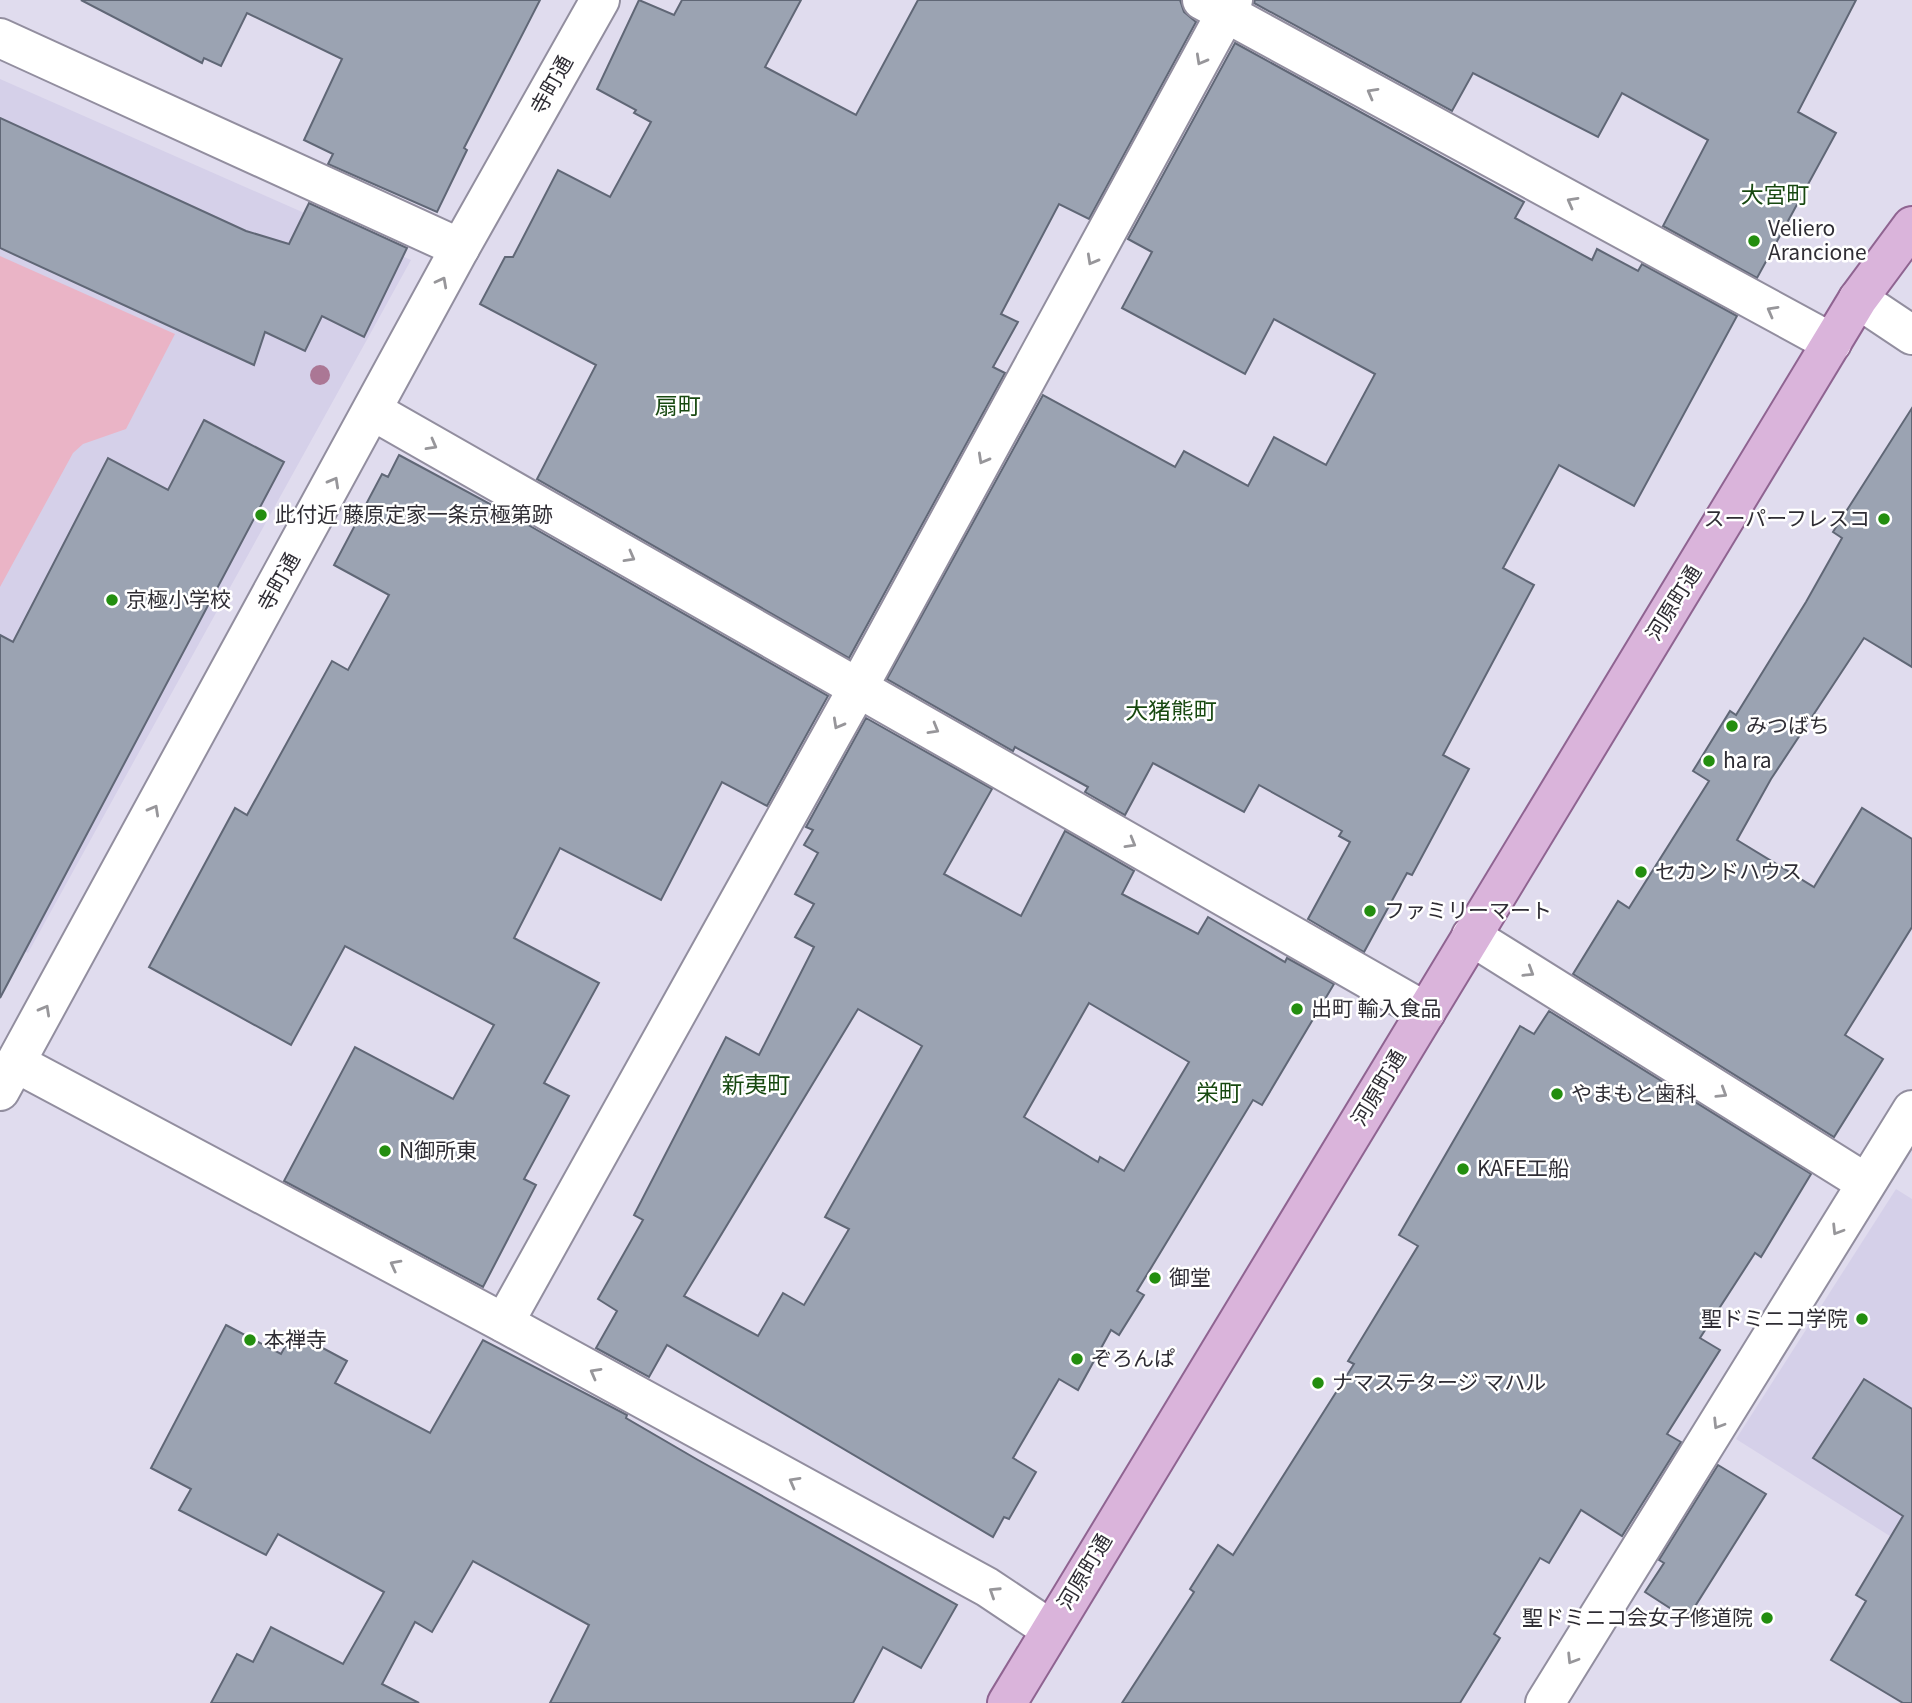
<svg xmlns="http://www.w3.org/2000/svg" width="1912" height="1703" viewBox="0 0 1912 1703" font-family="Georgia,'Noto Sans JP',serif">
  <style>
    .built { fill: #d5d0e9 }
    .green { fill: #eab4c6 }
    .building { fill: #9ba3b2; stroke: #606776; stroke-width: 2; fill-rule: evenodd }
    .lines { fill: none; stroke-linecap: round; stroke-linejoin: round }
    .minor-casing { stroke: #928e9f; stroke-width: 42 }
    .major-casing { stroke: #8f6491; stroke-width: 42 }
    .minor { stroke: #fff; stroke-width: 38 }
    .major { stroke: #dab4db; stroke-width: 38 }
    .tree { fill: #ab7795 }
    .oneway { stroke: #97969a }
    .poi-dot { fill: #238e0f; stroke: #fff; stroke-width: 2.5 }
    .labels { text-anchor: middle; stroke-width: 5; stroke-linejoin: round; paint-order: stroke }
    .street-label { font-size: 21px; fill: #2f2d34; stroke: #fff }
    .poi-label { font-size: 21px; fill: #2f2d34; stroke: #fff; text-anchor: start }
    .neighbourhood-label { font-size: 23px; fill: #184911; stroke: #fff }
  </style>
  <rect width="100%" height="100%" fill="#e0dcee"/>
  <g class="built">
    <path d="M0,79L411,260L28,953L0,939Z"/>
    <path d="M1896,1189L1912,1199V1550L1736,1439Z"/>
  </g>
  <path class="green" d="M0,256L175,334L126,429L83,444L73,453L0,587Z"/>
  <g class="building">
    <path d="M81,0H540L464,148L467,150L437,212L328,164L333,154L304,140L342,59L247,13L221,66L204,58L202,63Z"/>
    <path d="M639,0L674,15L682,0H801L765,67L856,115L918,0H1180L1184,12L1196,22L1089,219L1059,204L1001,314L1018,322L993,367L1005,373L849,658L537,479L596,365L480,304L505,257H513L558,170L610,197L651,122L634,113L636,110L597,89Z"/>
    <path d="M1255,0H1856L1798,112L1836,133L1757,278L1663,226L1708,140L1622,93L1598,137L1473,73L1452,111L1254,3Z"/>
    <path d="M1235,43L1524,202L1515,218L1592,260L1597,249L1638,271L1642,264L1737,316L1634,506L1559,465L1503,568L1534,585L1443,755L1469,769L1412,875L1407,873L1364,952L1308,919L1350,842L1339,836L1342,831L1259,785L1244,812L1153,763L1125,815L1085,792L1088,787L1015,747L1013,751L887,679L1043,395L1175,467L1184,451L1248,486L1274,437L1326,465L1375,374L1274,319L1245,374L1122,308L1152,252L1128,239Z"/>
    <path d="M0,118L246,231L289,244L309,203L407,248L364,337L322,316L305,351L265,332L254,365L0,248Z"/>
    <path d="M1912,408V667L1864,638L1771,779L1737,840L1814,887L1862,808L1912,839V927L1845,1035L1883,1059L1834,1137L1573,974L1618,901L1629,908L1709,781L1693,771L1730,711L1736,715L1806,602L1842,538L1833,532Z"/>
    <path d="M204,420L284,462L0,998V635L13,642L108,458L168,490Z"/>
    <path d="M399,455L516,518L828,696L767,806L722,782L661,900L560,848L514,938L599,983L544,1083L569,1096L524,1179L536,1185L483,1287L284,1181L355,1047L453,1099L494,1025L345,946L291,1045L149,967L235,808L247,815L332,661L348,670L389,595L334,565L382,474L388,477Z"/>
    <path d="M866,718L992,789L944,874L1021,916L1065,831L1134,871L1122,894L1198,934L1208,917L1285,962L1287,958L1334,984L1262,1105L1253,1100L1137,1291L1144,1295L1119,1335L1111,1330L1078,1390L1059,1379L1013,1458L1036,1472L1009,1519L1004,1517L993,1537L667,1345L649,1377L596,1348L617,1311L598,1299L643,1220L634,1215L726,1037L759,1055L814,947L795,937L814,904L795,894L818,853L804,845L813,830L806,827ZM1089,1003L1189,1062L1124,1171L1100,1157L1098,1162L1024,1117ZM858,1009L922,1046L825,1217L849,1229L804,1305L783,1293L758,1336L684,1296Z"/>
    <path d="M1549,1011L1811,1174L1761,1257L1755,1253L1700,1338L1720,1350L1667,1434L1681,1442L1622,1536L1581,1510L1549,1563L1540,1558L1494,1634L1500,1638L1460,1703H1122L1194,1592L1190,1589L1218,1545L1233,1555L1354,1364L1348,1361L1418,1246L1399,1235L1520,1026L1534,1034Z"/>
    <path d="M226,1325L281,1354L293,1332L347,1361L335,1383L430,1433L483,1340L627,1415L626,1418L698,1460L957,1605L921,1668L883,1647L853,1703H550L589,1625L473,1561L432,1632L415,1622L382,1684L419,1703H211L237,1654L253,1662L271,1627L343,1664L384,1592L278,1534L266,1555L179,1510L191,1489L151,1468Z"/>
    <path d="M1864,1379L1912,1409V1703H1903L1831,1660L1866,1601L1856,1595L1903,1516L1813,1458Z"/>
    <path d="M1718,1465L1766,1494L1687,1619L1645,1592L1664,1563L1659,1560Z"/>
  </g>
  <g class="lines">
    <g class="minor-casing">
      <g id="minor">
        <path d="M1202,0L1832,343"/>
        <path d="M0,38L460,248"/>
        <path d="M1858,299L1912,335"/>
        <path d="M373,411L1426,1012"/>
        <path d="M1471,936L1866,1183"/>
        <path d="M16,1063L504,1323L987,1587L1050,1629"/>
        <path d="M0,1091L460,248L600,0"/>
        <path d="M504,1323L859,686L1233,0"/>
        <path d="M1545,1703L1912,1110"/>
      </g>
    </g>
    <g class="major-casing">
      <path id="major" d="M1007,1703L1858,299L1912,226"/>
    </g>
    <use href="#minor" class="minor"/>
    <use href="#major" class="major"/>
  </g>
  <circle class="tree" cx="320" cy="375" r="10"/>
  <defs><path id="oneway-chevron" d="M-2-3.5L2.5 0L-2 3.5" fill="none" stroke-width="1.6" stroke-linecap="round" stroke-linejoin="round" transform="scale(1.75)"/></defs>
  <g class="oneway">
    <use href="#oneway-chevron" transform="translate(1201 60) rotate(119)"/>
    <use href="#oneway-chevron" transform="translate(1372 93) rotate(-151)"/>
    <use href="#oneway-chevron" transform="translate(1572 202) rotate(-151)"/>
    <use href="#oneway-chevron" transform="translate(1092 260) rotate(119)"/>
    <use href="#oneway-chevron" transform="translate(442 282) rotate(-62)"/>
    <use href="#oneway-chevron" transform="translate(1772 311) rotate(-151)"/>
    <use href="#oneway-chevron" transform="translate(432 445) rotate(29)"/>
    <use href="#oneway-chevron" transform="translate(983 459) rotate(119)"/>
    <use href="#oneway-chevron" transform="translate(334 482) rotate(-61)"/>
    <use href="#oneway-chevron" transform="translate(630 557) rotate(29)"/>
    <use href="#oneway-chevron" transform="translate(838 724) rotate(119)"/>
    <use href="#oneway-chevron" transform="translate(934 729) rotate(30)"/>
    <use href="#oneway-chevron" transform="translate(154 810) rotate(-61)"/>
    <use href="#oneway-chevron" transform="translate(1131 843) rotate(30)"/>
    <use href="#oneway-chevron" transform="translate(1529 972) rotate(32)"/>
    <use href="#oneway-chevron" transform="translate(45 1010) rotate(-61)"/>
    <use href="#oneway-chevron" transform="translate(1722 1093) rotate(32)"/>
    <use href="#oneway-chevron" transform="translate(1837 1230) rotate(122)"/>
    <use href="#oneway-chevron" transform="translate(395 1265) rotate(-152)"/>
    <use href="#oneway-chevron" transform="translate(595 1373) rotate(-151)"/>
    <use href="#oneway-chevron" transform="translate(1718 1424) rotate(122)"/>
    <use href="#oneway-chevron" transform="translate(794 1482) rotate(-151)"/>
    <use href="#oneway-chevron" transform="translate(994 1592) rotate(-147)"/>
    <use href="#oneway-chevron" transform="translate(1572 1659) rotate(122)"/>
  </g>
  <g class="poi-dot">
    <circle cx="1754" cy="241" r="7"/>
    <circle cx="261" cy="515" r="7"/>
    <circle cx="1884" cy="519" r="7"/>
    <circle cx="112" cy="600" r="7"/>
    <circle cx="1732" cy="726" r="7"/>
    <circle cx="1709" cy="761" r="7"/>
    <circle cx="1641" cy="872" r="7"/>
    <circle cx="1370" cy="911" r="7"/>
    <circle cx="1297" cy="1009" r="7"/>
    <circle cx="1557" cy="1094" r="7"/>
    <circle cx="385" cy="1151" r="7"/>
    <circle cx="1463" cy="1169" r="7"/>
    <circle cx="1155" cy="1278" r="7"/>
    <circle cx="1862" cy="1319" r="7"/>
    <circle cx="250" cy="1340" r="7"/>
    <circle cx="1077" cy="1359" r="7"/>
    <circle cx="1318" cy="1383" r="7"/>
    <circle cx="1767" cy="1618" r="7"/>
  </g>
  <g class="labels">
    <g class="street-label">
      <text transform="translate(552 85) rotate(-61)" y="7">寺町通</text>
      <text transform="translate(279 582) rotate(-61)" y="7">寺町通</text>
      <text transform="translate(1674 603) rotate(-58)" y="7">河原町通</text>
      <text transform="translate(1379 1088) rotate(-59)" y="7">河原町通</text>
      <text transform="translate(1085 1572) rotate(-59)" y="7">河原町通</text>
    </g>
    <g class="poi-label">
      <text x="1768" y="236">Veliero<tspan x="1768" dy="24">Arancione</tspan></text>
      <text x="275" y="522">此付近 藤原定家一条京極第跡</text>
      <text x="1870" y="526" text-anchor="end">スーパーフレスコ</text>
      <text x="126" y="607">京極小学校</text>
      <text x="1746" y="733">みつばち</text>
      <text x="1723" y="768">ha ra</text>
      <text x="1655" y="879">セカンドハウス</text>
      <text x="1384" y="918">ファミリーマート</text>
      <text x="1311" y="1016">出町 輸入食品</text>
      <text x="1571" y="1101">やまもと歯科</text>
      <text x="399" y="1158">N御所東</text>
      <text x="1477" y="1176">KAFE工船</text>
      <text x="1169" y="1285">御堂</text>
      <text x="1848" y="1326" text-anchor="end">聖ドミニコ学院</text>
      <text x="264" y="1347">本禅寺</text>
      <text x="1091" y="1366">ぞろんぱ</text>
      <text x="1332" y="1390">ナマステタージ マハル</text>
      <text x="1753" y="1625" text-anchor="end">聖ドミニコ会女子修道院</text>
    </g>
    <g class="neighbourhood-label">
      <text x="1775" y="203">大宮町</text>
      <text x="678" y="414">扇町</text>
      <text x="1171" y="719">大猪熊町</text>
      <text x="756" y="1093">新夷町</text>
      <text x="1219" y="1101">栄町</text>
    </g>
  </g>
</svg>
